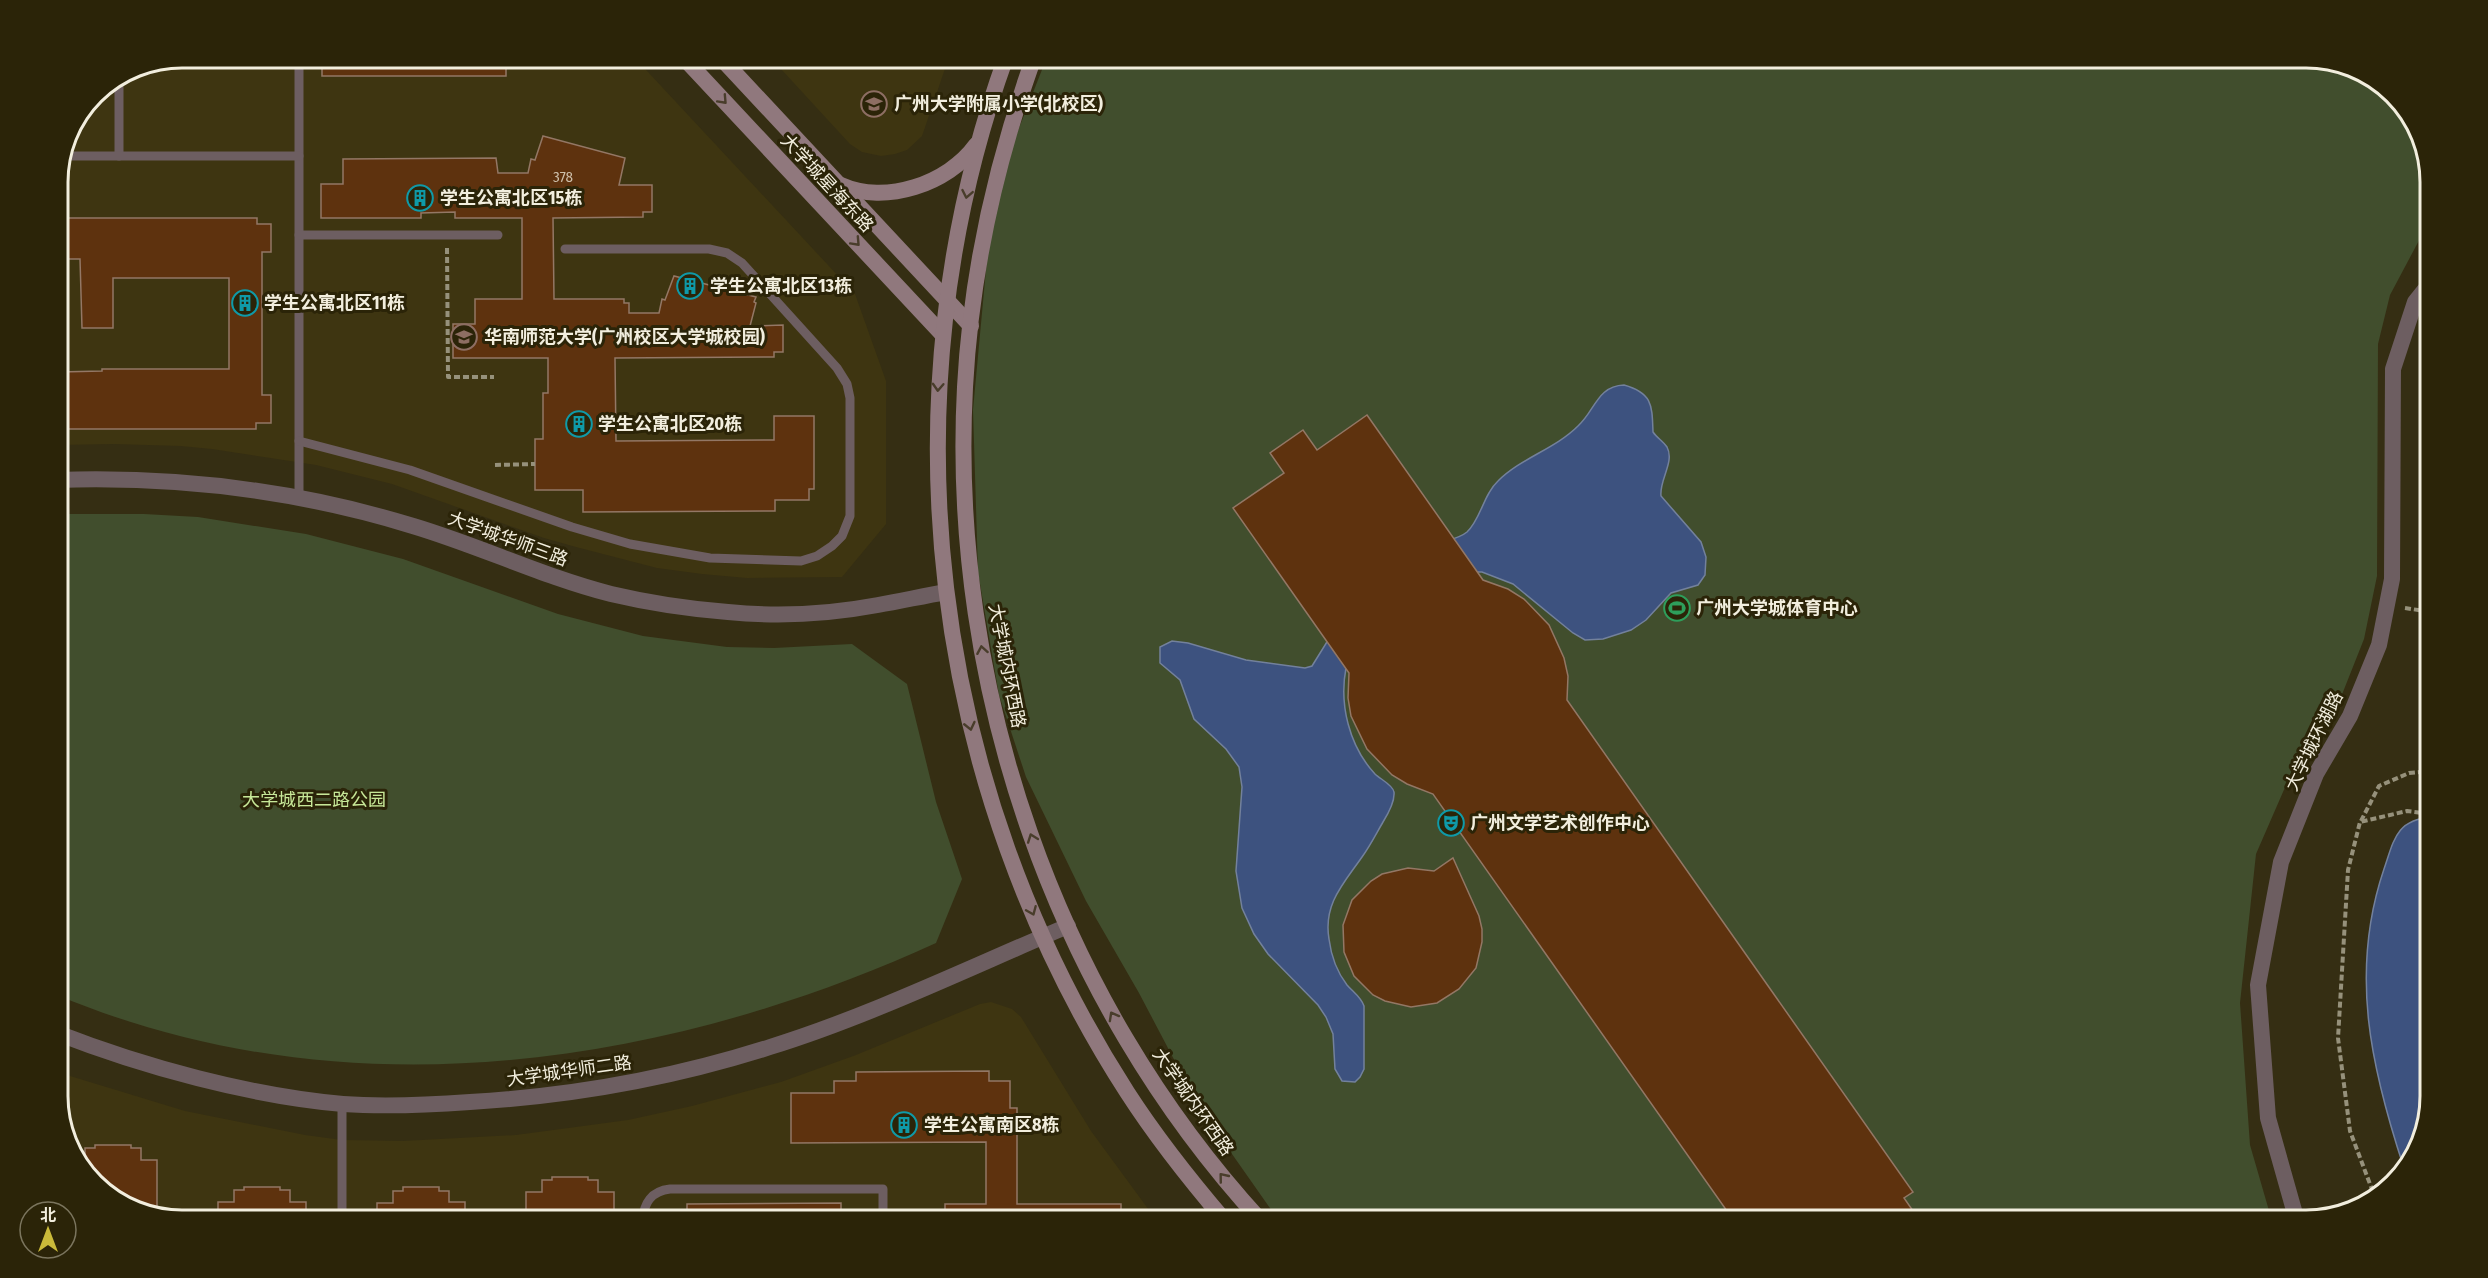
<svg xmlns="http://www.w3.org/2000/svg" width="2488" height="1278" viewBox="0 0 2488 1278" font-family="'Fira Sans Condensed','Noto Sans SC',sans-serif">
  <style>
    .built { fill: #3e3511 }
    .green { fill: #414e2d }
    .water { fill: #3d527f; stroke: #73819c; stroke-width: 1.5 }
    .building { fill: #5e320e; stroke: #937765; stroke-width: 1.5 }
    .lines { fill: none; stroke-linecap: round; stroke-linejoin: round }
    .path { stroke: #96917b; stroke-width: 4; stroke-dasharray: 6 3; stroke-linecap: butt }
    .service { stroke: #6d5e61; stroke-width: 9 }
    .tertiary { stroke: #6d5e61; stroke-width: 16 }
    .secondary { stroke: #90787d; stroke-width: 16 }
    .oneway { stroke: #493d2b }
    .labels { text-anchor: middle; stroke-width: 6; stroke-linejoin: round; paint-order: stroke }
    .number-label { font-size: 15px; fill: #cdbfaa }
    .poi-label { font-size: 18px; font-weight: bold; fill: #f2eede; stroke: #2b2408; text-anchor: start }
    .street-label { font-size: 18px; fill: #f2eede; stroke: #2b2408 }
    .park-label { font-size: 18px; fill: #c7e898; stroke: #2b2408 }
    .rim { fill: none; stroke: #f2eede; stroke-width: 3 }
  </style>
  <rect width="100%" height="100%" fill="#352e13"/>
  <g class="built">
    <path d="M182,57H634L855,294L886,381V524L842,577L747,578L702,574L657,568L576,547L544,538L392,484L316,465L212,449L181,446L114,444L57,445V174L67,134L94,93L134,66Z"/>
    <path d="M770,57H949L922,136L907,150L895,154L881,156L862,152L850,144Z"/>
    <path d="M991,1002L1012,1009L1021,1017L1091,1131L1157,1221H182L127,1208L78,1166L57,1105V1072L185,1111L305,1135L342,1140L403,1141L516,1135L628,1120L692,1106L781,1082L856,1055L980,1004Z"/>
  </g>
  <g class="green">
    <path d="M1047,57H2306L2361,70L2410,113L2431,174V228L2424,231L2390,295L2378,344L2377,576L2364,639L2341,697L2290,776L2256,854L2240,1003L2250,1145L2272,1221H1279L1199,1107L1139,993L1086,901L1026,777L999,695L978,572L973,410L993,194Z"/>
    <path d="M57,514H144L198,517L306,534L403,559L558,614L643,636L727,647L774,648L852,644L907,684L936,802L962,879L936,943C662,1068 343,1115 57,995Z"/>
  </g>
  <g class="water">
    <path d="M1624,385C1653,393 1652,406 1653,432C1657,438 1663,441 1667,447C1675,462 1659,480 1661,496L1701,542L1706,557L1705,575L1698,585L1671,593L1646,620L1631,630L1603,639L1585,640L1573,633L1513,584L1482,572H1474L1346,668C1339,704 1349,746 1375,774C1380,779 1393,785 1394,792C1395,802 1388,814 1383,822C1376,834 1370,846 1362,857C1344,883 1323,904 1329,939C1331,955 1337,972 1347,985C1353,992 1361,997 1364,1006V1069L1360,1077L1355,1082L1342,1081L1335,1069L1333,1034L1326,1017L1318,1005L1268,954L1254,934L1242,908L1236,871L1242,787L1239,767L1226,749L1194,719L1180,680L1160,663V647L1172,641L1188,643L1246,660L1305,668L1312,666L1330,637L1446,541C1453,539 1461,537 1467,532C1481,519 1483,495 1498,481C1521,458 1555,449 1578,426C1595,411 1597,386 1624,385Z"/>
    <path d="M2431,817V1096L2418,1151L2404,1168C2371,1068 2349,972 2384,869C2394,840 2396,820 2431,817Z"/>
  </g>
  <g class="building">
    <rect x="322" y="57" width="184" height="19"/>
    <path d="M543,136L625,158L619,185H652V212H643V217L553,218L554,299H624V303H629V313H659L662,299L665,300L674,276L756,297L754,302L756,303L750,326L783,325V352H774V357L615,358L616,441L774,440V416H814V489H809V500H775V511L583,512V490H535V439H543V393H548V358H453V324H475V299H522V218H455V212L421,213V218H321V184H343V159L496,158L498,173H528L531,159L535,160Z"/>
    <path d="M59,218H257V224H271V252H262V395H271V423H256V429H59V372L102,371V369H229V278H113V328H82L80,259H57Z"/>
    <path d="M1367,415L1483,580L1508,589L1524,599L1549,625L1564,658L1568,676L1567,700L1913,1192L1904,1198L1920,1221H1734L1433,794L1407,784L1392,775L1367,749L1351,716L1348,698L1349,673L1233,508L1284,473L1270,453L1303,430L1317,450Z"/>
    <path d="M1453,858L1479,916L1482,929V942L1476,968L1459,989L1437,1003L1411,1007L1385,1001L1373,995L1354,976L1344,952L1343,925L1352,900L1371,881L1382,874L1408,868L1434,871Z"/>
    <path d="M989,1071V1081H1010V1108H1017V1204H1121V1221H945V1204H986V1142L791,1143V1093H834V1081H856V1072Z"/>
    <path d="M95,1145H131V1148H141V1160H157V1215L127,1208L85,1171V1148H95Z"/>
    <path d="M552,1177H588V1180H598V1192H614V1213H601V1221H539V1213H526V1192H542V1180H552Z"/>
    <path d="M244,1187H280V1190H290V1202H306V1221H218V1202H234V1190H244Z"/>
    <path d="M403,1187H439V1191H449V1202H465V1221H377V1203H393V1191H403Z"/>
    <path d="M841,1203V1221H687V1204Z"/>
  </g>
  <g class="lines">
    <g class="path">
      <path d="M447,248L448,377H494"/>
      <path d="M495,465L535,464"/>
      <path d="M2405,608L2431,612"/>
      <path d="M2361,821L2379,786L2409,773L2431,771"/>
      <path d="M2376,1200L2350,1131L2338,1038L2348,870L2360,822L2407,811L2431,814"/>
    </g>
    <g class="service">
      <path d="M299,57V497"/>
      <path d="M119,77V156"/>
      <path d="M61,156H299"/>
      <path d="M299,235H498"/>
      <path d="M299,441L410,470L572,527L630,544L710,558L801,561L817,556L832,546L842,536L850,516V398L847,384L837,368L742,263L727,253L709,249H565"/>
      <path d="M342,1221V1104"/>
      <path d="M643,1221C643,1203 652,1191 670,1189H883V1221"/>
    </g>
    <g class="tertiary">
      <path d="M57,480C179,476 296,490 413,526C480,546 544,577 611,594C649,603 689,609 728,612C777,617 830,614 878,605C901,601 923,596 946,592"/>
      <path d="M57,1033C144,1067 251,1096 343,1104C385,1107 428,1105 470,1102C572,1096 673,1078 770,1047C870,1016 971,967 1068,926"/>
      <path d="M2297,1221L2268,1118L2258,985L2281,862L2316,774L2350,716L2379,645L2392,579L2393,369L2415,302L2431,282"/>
    </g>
    <g class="secondary">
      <path d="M683,57L943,335"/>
      <path d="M720,57L971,326"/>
      <path d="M1006,57C882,400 930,786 1127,1092C1156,1137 1190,1180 1225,1221"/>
      <path d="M1034,57C996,162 971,275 965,387C949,688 1056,998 1261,1221"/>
      <path d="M841,185C885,205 948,184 976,145"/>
    </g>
  </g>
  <defs><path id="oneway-chevron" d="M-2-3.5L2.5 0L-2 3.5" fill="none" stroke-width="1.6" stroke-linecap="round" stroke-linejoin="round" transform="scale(1.5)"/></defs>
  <g class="oneway">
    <use href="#oneway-chevron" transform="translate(723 100) rotate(47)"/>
    <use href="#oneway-chevron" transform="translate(967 194) rotate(101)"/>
    <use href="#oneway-chevron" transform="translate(856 242) rotate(47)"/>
    <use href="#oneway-chevron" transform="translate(938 387) rotate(93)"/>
    <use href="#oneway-chevron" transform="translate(982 650) rotate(-100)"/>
    <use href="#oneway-chevron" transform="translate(970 726) rotate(77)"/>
    <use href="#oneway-chevron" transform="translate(1032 838) rotate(-110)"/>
    <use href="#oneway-chevron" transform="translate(1032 911) rotate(67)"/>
    <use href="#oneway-chevron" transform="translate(1113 1016) rotate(-119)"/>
    <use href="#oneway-chevron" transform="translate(1223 1177) rotate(-129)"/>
  </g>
  <defs>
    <g id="school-ring" transform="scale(1.35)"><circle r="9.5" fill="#2b2408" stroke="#8d6e63" stroke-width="1.5"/><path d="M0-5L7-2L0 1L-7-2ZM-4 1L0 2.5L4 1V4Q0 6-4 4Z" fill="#8d6e63"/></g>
    <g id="building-ring" transform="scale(1.35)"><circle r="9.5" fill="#2b2408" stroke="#0f9aa8" stroke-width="1.5"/><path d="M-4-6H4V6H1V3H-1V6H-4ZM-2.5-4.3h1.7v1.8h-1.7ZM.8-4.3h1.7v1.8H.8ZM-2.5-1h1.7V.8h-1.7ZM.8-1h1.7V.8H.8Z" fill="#0f9aa8"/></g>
    <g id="university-ring" transform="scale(1.35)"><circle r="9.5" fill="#2b2408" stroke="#8d6e63" stroke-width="1.5"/><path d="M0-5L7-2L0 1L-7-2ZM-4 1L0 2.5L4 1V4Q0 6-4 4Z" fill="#8d6e63"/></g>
    <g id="stadium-ring" transform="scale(1.35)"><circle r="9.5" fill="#2b2408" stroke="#2e9e5b" stroke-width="1.5"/><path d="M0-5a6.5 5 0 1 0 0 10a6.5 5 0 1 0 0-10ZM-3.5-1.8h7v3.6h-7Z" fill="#2e9e5b"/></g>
    <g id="theatre-ring" transform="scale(1.35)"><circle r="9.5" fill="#2b2408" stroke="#0f9aa8" stroke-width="1.5"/><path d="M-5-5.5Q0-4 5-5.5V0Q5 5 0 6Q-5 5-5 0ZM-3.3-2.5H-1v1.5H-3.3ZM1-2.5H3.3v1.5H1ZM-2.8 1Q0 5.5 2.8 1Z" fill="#0f9aa8"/></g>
  </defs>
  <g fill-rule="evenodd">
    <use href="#school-ring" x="874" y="104"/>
    <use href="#building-ring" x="420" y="198"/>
    <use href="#building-ring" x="690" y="286"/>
    <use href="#building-ring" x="245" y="303"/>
    <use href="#university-ring" x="464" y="337"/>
    <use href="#building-ring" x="579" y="424"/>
    <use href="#stadium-ring" x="1677" y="608"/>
    <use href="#theatre-ring" x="1451" y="823"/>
    <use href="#building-ring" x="904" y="1125"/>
  </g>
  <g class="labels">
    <g class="number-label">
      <text x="563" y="182">378</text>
    </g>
    <g class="poi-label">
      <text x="894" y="110">广州大学附属小学(北校区)</text>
      <text x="440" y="204">学生公寓北区15栋</text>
      <text x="710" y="292">学生公寓北区13栋</text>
      <text x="264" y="309">学生公寓北区11栋</text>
      <text x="484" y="343">华南师范大学(广州校区大学城校园)</text>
      <text x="598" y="430">学生公寓北区20栋</text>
      <text x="1696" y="614">广州大学城体育中心</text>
      <text x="1470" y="829">广州文学艺术创作中心</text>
      <text x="924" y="1131">学生公寓南区8栋</text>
    </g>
    <g class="street-label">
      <text transform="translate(827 183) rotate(47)" y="6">大学城星海东路</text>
      <text transform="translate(508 539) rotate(20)" y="6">大学城华师三路</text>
      <text transform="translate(1007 666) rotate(79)" y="6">大学城内环西路</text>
      <text transform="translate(2314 741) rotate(-64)" y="6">大学城环湖路</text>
      <text transform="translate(569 1071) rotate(-8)" y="6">大学城华师二路</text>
      <text transform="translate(1193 1102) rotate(55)" y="6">大学城内环西路</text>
    </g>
    <g class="park-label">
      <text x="314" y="806">大学城西二路公园</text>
    </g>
  </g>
  <path d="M0 0H2488V1278H0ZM182 68H2306A114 114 0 0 1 2420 182V1096A114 114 0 0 1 2306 1210H182A114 114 0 0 1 68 1096V182A114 114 0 0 1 182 68Z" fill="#2b2408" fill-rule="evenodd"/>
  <path class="rim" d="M182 68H2306A114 114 0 0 1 2420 182V1096A114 114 0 0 1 2306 1210H182A114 114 0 0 1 68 1096V182A114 114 0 0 1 182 68Z"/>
  <g transform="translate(48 1230)"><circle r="28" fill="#2b2408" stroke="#7b755e" stroke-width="1.5"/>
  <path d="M0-4.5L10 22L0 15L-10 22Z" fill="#caba3a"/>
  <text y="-9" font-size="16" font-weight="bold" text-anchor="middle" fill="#f2eede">北</text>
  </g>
</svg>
